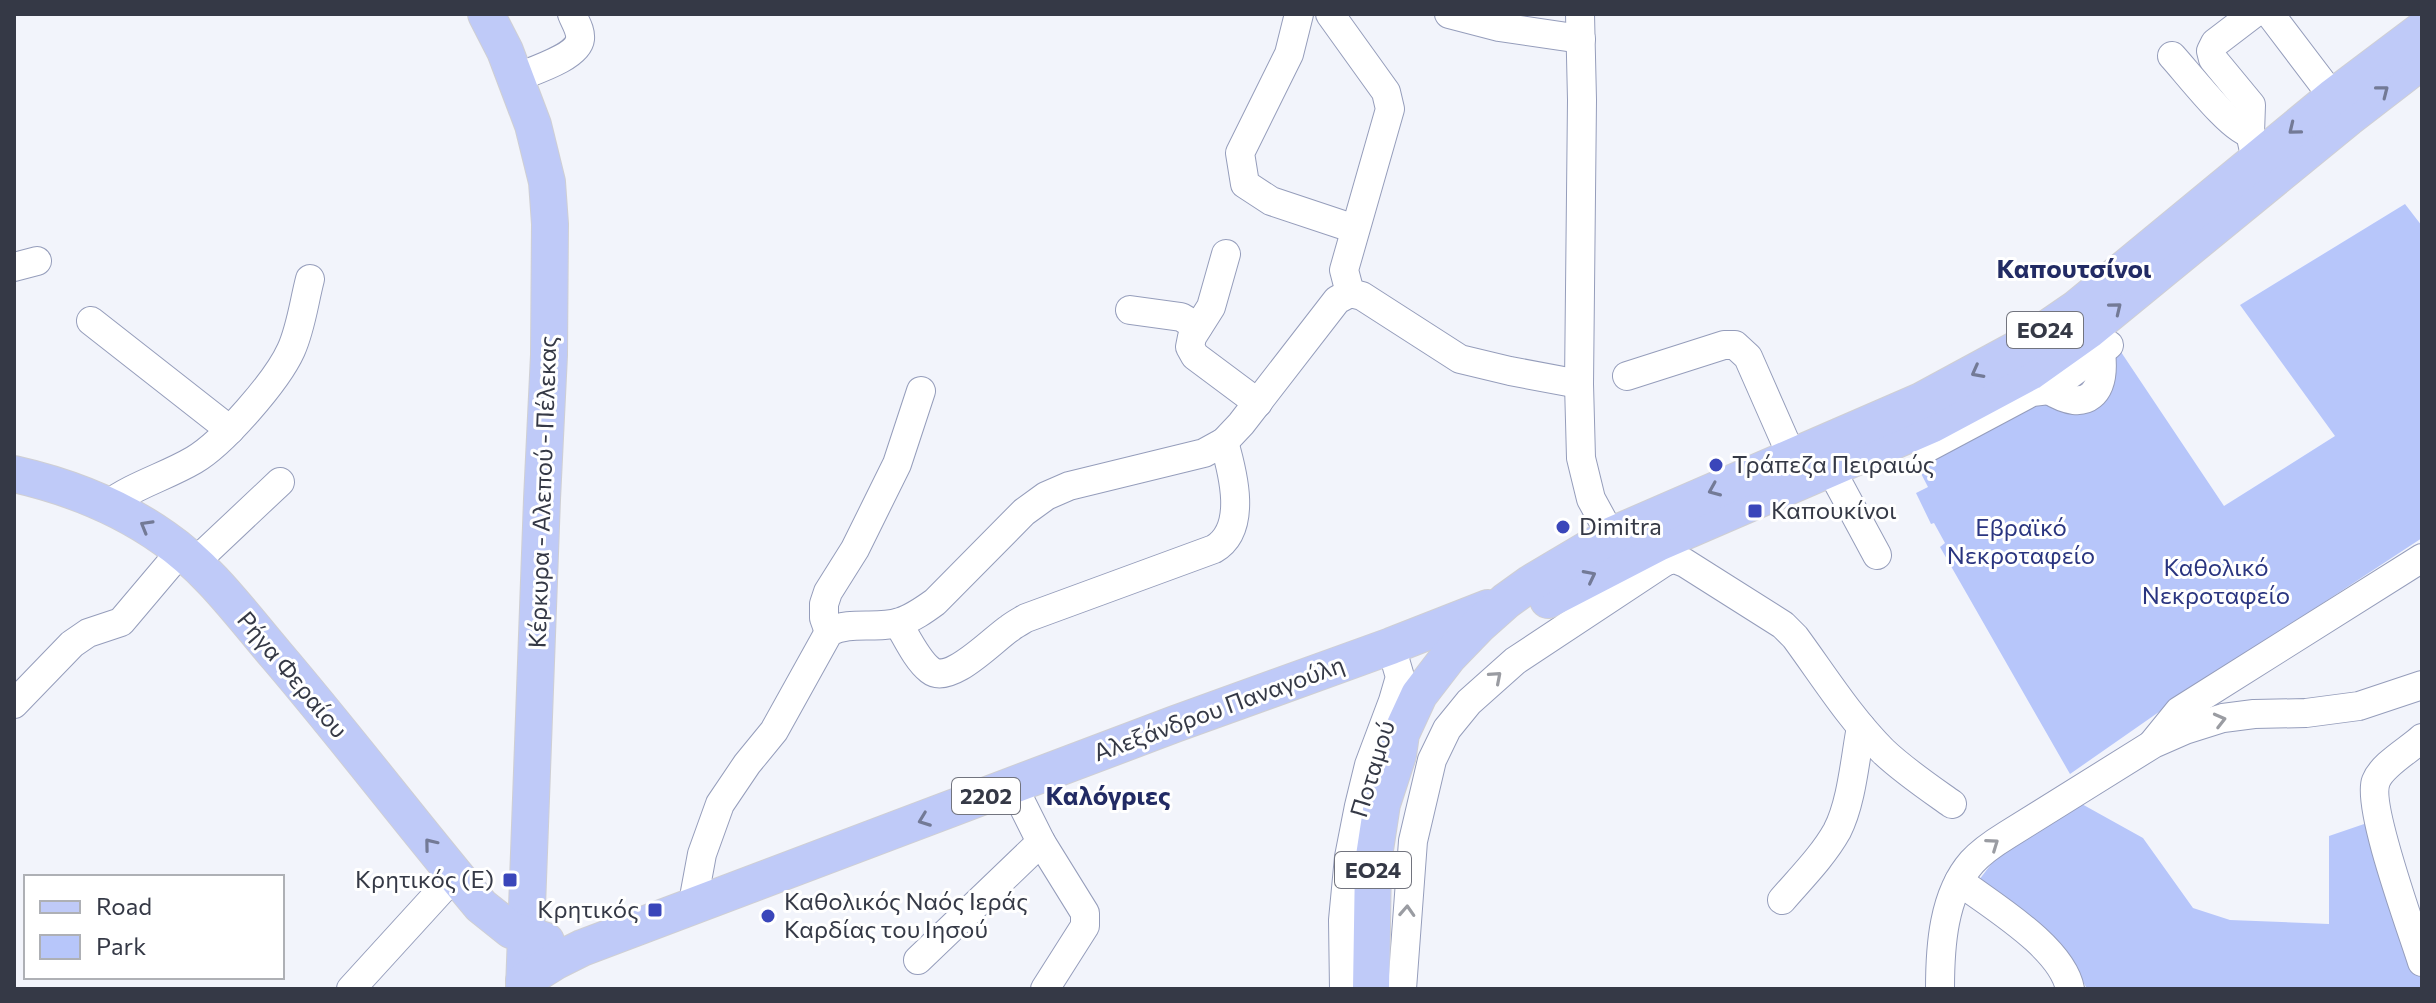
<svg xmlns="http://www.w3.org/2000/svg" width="2436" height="1003" viewBox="0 0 2436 1003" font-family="Commissioner,sans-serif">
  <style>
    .green { fill: #b7c6fa }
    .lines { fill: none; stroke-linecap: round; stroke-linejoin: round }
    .minor-casing { stroke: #959dbb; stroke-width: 30 }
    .major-casing { stroke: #cfcfd3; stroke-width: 38 }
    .minor { stroke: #fff; stroke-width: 28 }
    .major { stroke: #bfcaf8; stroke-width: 36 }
    .oneway { stroke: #737a96 }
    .oneway2 { stroke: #9a9ca2 }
    .poi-dot { fill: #3a46ba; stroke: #fff; stroke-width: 3 }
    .labels { text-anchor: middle; stroke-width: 6; stroke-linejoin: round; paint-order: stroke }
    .shield { fill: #fff; stroke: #72747e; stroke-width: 2 }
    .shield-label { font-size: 22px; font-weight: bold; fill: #353946 }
    .poi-label { font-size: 24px; fill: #353946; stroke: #fff; text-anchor: start }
    .street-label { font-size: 24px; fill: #353946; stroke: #fff }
    .park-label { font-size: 24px; fill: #2a3580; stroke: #fff }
    .neighbourhood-label { font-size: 26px; font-weight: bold; fill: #222b64; stroke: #fff }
  </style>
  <rect width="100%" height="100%" fill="#f2f4fb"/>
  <g class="green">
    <path d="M2405,204L2422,226V538L2189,691L2070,774L1940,547L1945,543L1934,523L1931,524L1916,493L1928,487L1914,460L2050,394L2059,402L2107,374L2119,349L2224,506L2335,436L2240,305Z"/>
    <path d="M2080,803L2143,838L2193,908L2230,920L2329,924V836L2370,822L2422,982V989H2087L2073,963L1976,884L1998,855Z"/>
  </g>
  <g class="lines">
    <g class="minor-casing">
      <g id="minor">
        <path d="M1299,14L1289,54L1240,153L1245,184L1271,201L1355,229"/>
        <path d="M1330,14L1386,92L1390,109L1344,270L1350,293"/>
        <path d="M1449,14L1499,27L1581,39"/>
        <path d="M1580,14L1582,100L1579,384L1581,458L1591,499L1620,552"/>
        <path d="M2253,14L2215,43L2211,51L2213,59L2251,105L2250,133L2256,160"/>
        <path d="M2270,14L2333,97"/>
        <path d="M2172,56C2186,71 2233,132 2250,133"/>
        <path d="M516,78C532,71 578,57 580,39C581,30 575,22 572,14"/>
        <path d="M1226,254L1211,307L1192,337L1190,347L1195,356L1258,403"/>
        <path d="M14,267L37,261"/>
        <path d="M1130,310L1181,317L1198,327"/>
        <path d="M91,321L230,430"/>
        <path d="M1627,376L1724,345H1735L1748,357L1792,457"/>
        <path d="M2049,390C2087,414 2106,393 2101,353"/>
        <path d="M1927,448L2032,392L2049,390L2109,345"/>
        <path d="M1830,468L1877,555"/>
        <path d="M107,505C134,485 165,477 194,460C223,443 277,381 291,350C301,328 304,302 310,279"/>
        <path d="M1666,561L1675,559L1685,563L1783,625L1795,637C1823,675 1849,717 1883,751C1904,771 1928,787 1952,804"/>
        <path d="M194,563L280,482"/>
        <path d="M898,623C907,638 917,660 930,670C950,686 993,639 1010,628C1015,624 1021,621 1026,618L1214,549C1248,529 1233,473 1224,442"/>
        <path d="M829,632L824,618V604L828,592L855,549L897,464L921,391"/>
        <path d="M14,704L72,644L88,633L121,622L181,551"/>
        <path d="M2422,738C2409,750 2382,765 2376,781C2366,806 2412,930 2422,962"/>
        <path d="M2153,743L2179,711L2422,558"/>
        <path d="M1013,786L1041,842L1085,913V926L1045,989"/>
        <path d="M1959,881C1992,906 2062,947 2070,989"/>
        <path d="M1782,900C1801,878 1823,856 1837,831C1852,802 1855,758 1861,727"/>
        <path d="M692,908L702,854L720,804L747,764L774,731L829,632C851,620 877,630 900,622C913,618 924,610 935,602L1024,512L1046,496L1069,486L1204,453L1224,442L1241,424L1337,300L1350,293L1362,296L1460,359L1510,371L1579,384"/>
        <path d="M918,960L1041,842"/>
        <path d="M351,989L455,875"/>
        <path d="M1344,989L1343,920L1349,857L1359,806L1369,765L1393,701L1400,677L1391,646"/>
        <path d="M1402,989L1413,841L1432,760L1447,729L1469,702L1515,661L1666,561L1658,543"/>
        <path d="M1940,989C1940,947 1943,895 1972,862C1982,851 1994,843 2007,835L2153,744L2185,730L2223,718L2254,714L2306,713L2359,706L2422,685"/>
      </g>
    </g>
    <g class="major-casing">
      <g id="major">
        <path d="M486,14L505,51L533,125L547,182L550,224L549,355L542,499L524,989"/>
        <path d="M14,474C67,486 119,506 164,538C209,569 242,615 277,656C347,738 412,824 481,906L511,930L546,941"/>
        <path d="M1548,600L1658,543L1933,424L2030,372L2089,330L2348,118L2422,61"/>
        <path d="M524,981L556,961L582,948L1175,724L1391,646L1488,608"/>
        <path d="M1371,989L1373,863L1382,804L1398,755L1401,734L1419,695L1449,656L1479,625L1506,601L1531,583L1610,536L1921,401L2017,349L2077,308L2333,97L2422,30"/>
      </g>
    </g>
    <use href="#minor" class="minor"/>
    <use href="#major" class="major"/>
  </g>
  <defs><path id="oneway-chevron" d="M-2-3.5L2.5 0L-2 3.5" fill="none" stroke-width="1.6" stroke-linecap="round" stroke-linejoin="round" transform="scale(2)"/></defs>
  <g class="oneway">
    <use href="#oneway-chevron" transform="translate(2383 91) rotate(-38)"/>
    <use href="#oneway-chevron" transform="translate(2294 129) rotate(141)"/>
    <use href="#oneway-chevron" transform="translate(2116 308) rotate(-39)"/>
    <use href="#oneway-chevron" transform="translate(1977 372) rotate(152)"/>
    <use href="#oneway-chevron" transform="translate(1714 490) rotate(157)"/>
    <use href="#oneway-chevron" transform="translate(146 526) rotate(-150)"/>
    <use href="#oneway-chevron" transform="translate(1590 576) rotate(-27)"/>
    <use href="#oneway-chevron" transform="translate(924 820) rotate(159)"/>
    <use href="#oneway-chevron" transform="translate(430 844) rotate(-129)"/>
  </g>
  <g class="oneway2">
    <use href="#oneway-chevron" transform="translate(1496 677) rotate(-41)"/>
    <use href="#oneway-chevron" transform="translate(2220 720) rotate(-14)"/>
    <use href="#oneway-chevron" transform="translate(1993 844) rotate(-35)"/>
    <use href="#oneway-chevron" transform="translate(1407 911) rotate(-87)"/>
  </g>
  <g class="poi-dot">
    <circle cx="1716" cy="465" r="8"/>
    <rect x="1747" y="503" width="16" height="16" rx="4"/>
    <circle cx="1563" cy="527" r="8"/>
    <rect x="502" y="872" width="16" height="16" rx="4"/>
    <rect x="647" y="902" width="16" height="16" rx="4"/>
    <circle cx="768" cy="916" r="8"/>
  </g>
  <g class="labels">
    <g class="shield">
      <rect x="2007" y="312" width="76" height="36" rx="6"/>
      <rect x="952" y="778" width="68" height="36" rx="6"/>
      <rect x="1335" y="852" width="76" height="36" rx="6"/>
    </g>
    <g class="shield-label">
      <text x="2045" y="338">ΕΟ24</text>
      <text x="986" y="804">2202</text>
      <text x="1373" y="878">ΕΟ24</text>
    </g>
    <g class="poi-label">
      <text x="1732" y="473">Τράπεζα Πειραιώς</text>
      <text x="1771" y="519">Καπουκίνοι</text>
      <text x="1579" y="535">Dimitra</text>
      <text x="494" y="888" text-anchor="end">Κρητικός (E)</text>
      <text x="784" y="910">Καθολικός Ναός Ιεράς<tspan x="784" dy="28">Καρδίας του Ιησού</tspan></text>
      <text x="639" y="918" text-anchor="end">Κρητικός</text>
    </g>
    <g class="street-label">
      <text transform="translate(543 492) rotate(-88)" y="8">Κέρκυρα - Αλεπού - Πέλεκας</text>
      <text transform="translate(292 675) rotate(50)" y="8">Ρήγα Φεραίου</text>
      <text transform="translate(1219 709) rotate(-20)" y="8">Αλεξάνδρου Παναγούλη</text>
      <text transform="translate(1373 769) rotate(-73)" y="8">Ποταμού</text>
    </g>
    <g class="park-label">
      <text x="2021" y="536">Εβραϊκό<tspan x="2021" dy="28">Νεκροταφείο</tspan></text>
      <text x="2216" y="576">Καθολικό<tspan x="2216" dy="28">Νεκροταφείο</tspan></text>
    </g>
    <g class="neighbourhood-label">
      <text x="2074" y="278">Καπουτσίνοι</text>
      <text x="1108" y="805">Καλόγριες</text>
    </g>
  </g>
  <rect width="2436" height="1003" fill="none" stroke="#353946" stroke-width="32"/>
  <rect x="24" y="875" width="260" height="104" fill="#ffffff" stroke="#aeb0b5" stroke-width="2"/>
  <rect x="40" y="901" width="40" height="12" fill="#bfcaf8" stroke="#aeb0b5" stroke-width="2"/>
  <text x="96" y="915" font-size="24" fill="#353946">Road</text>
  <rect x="40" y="935" width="40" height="24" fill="#b7c6fa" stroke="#aeb0b5" stroke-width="2"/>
  <text x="96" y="955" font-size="24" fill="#353946">Park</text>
</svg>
